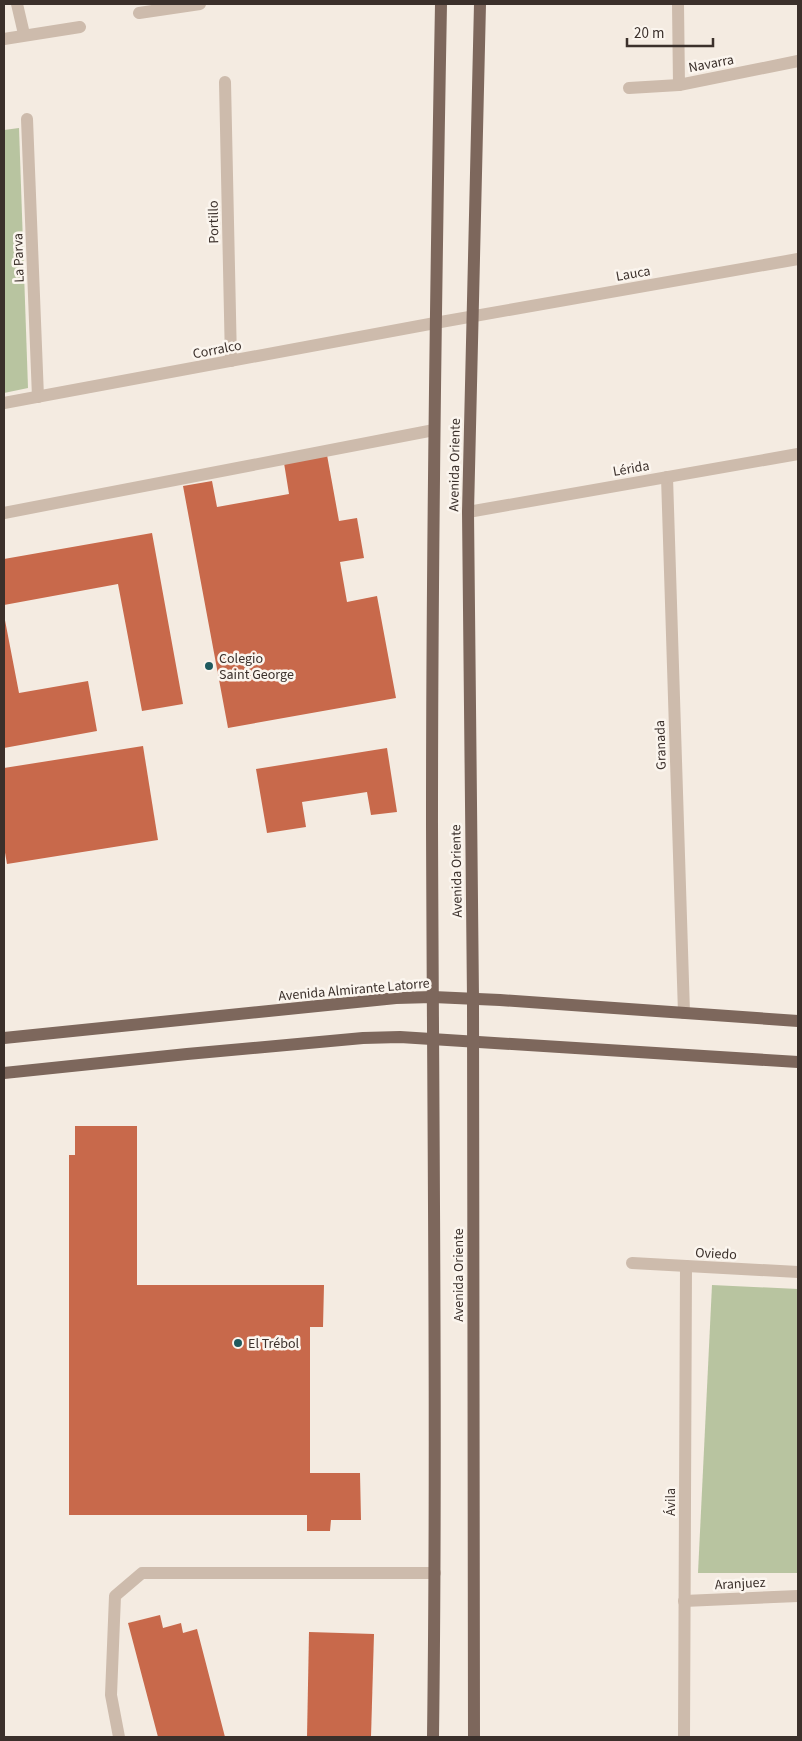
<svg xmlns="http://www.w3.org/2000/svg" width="802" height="1741" viewBox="0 0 802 1741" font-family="'Source Sans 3',sans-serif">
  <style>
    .green { fill: #b8c4a0 }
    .building { fill: #c8694b }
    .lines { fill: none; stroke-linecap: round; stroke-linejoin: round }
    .minor { stroke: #cdbbac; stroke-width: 12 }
    .major { stroke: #7d675c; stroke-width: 12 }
    .poi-dot { fill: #1f5a5e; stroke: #fbf5ee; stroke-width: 2 }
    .labels { text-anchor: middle; stroke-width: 5; stroke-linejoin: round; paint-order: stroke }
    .street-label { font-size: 14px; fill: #3b302b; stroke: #fbf5ee }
    .poi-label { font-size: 14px; fill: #3b302b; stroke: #fbf5ee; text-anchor: start }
  </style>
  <rect width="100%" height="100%" fill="#f4ebe1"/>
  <g class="green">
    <path d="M19,128L28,388L4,393V130Z"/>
    <path d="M712,1285L798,1289V1573H698Z"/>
  </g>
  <g class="building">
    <path d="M327,455L339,521L357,518L364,558L340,562L347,602L377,596L396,698L228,728L183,486L212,481L217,507L289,494L284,463Z"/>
    <path d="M152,533L183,704L142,711L118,584L4,605V559Z"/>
    <path d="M4,615L19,693L88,681L97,731L4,748Z"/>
    <path d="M143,746L158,840L7,864L4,847V768Z"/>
    <path d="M387,748L397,812L371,815L367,792L302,802L306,827L267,833L256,769Z"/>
    <path d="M75,1126H137V1285H324L323,1327H310V1473H360L361,1520H331L330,1531H307V1515H69V1155H75Z"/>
    <path d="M160,1615L163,1628L181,1623L183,1633L197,1629L225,1737H158L128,1623Z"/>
    <path d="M309,1632L374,1634L371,1737H307Z"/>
  </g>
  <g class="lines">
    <g class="minor">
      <path d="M17,4L24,34"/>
      <path d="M678,4L679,85"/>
      <path d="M139,13L200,4"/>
      <path d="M4,39L80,27"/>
      <path d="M225,82L231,361"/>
      <path d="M629,88L679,85L798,61"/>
      <path d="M27,119L38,397"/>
      <path d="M4,403L435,323L798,259"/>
      <path d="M667,477L684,1013"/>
      <path d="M468,512L798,454"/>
      <path d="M4,513L434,430"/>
      <path d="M632,1263L798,1272"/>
      <path d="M684,1601L798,1596"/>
      <path d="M119,1737L111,1695L115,1596L142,1573H435"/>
      <path d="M684,1737L686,1266"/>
    </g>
    <g class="major">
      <path d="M4,1038L396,998L433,997L500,1000L798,1021"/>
      <path d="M4,1073L187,1054L363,1038L400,1037L798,1062"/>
      <path d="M433,1737C437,1432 433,1127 432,823C432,550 436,277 441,4"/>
      <path d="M474,1737L473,998L468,512L480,4"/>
    </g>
  </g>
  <g class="poi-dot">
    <circle cx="209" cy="666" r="5"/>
    <circle cx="238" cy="1343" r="5"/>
  </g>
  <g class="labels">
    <g class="street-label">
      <text transform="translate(711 63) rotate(-11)" y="5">Navarra</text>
      <text transform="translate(213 222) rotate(-91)" y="5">Portillo</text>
      <text transform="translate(18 258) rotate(-92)" y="5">La Parva</text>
      <text transform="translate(633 273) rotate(-10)" y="5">Lauca</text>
      <text transform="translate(217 349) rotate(-11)" y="5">Corralco</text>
      <text transform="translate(454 465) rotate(-89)" y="5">Avenida Oriente</text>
      <text transform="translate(631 468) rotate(-10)" y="5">Lérida</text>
      <text transform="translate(660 745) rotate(-92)" y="5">Granada</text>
      <text transform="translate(456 871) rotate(-91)" y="5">Avenida Oriente</text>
      <text transform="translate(354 989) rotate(-5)" y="5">Avenida Almirante Latorre</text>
      <text transform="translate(716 1253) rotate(3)" y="5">Oviedo</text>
      <text transform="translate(458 1275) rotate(-90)" y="5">Avenida Oriente</text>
      <text transform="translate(670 1502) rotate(-90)" y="5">Ávila</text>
      <text transform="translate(740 1583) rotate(-3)" y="5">Aranjuez</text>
    </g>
    <g class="poi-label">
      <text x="219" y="663">Colegio<tspan x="219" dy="16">Saint George</tspan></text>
      <text x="248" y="1348">El Trébol</text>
    </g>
  </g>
  <rect width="802" height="1741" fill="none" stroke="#3b302b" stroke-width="10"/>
  <path d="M627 38v8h86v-8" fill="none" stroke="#3b302b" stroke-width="2.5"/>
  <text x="634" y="38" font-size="15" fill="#3b302b" stroke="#fbf5ee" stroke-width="4" paint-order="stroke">20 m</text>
</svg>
